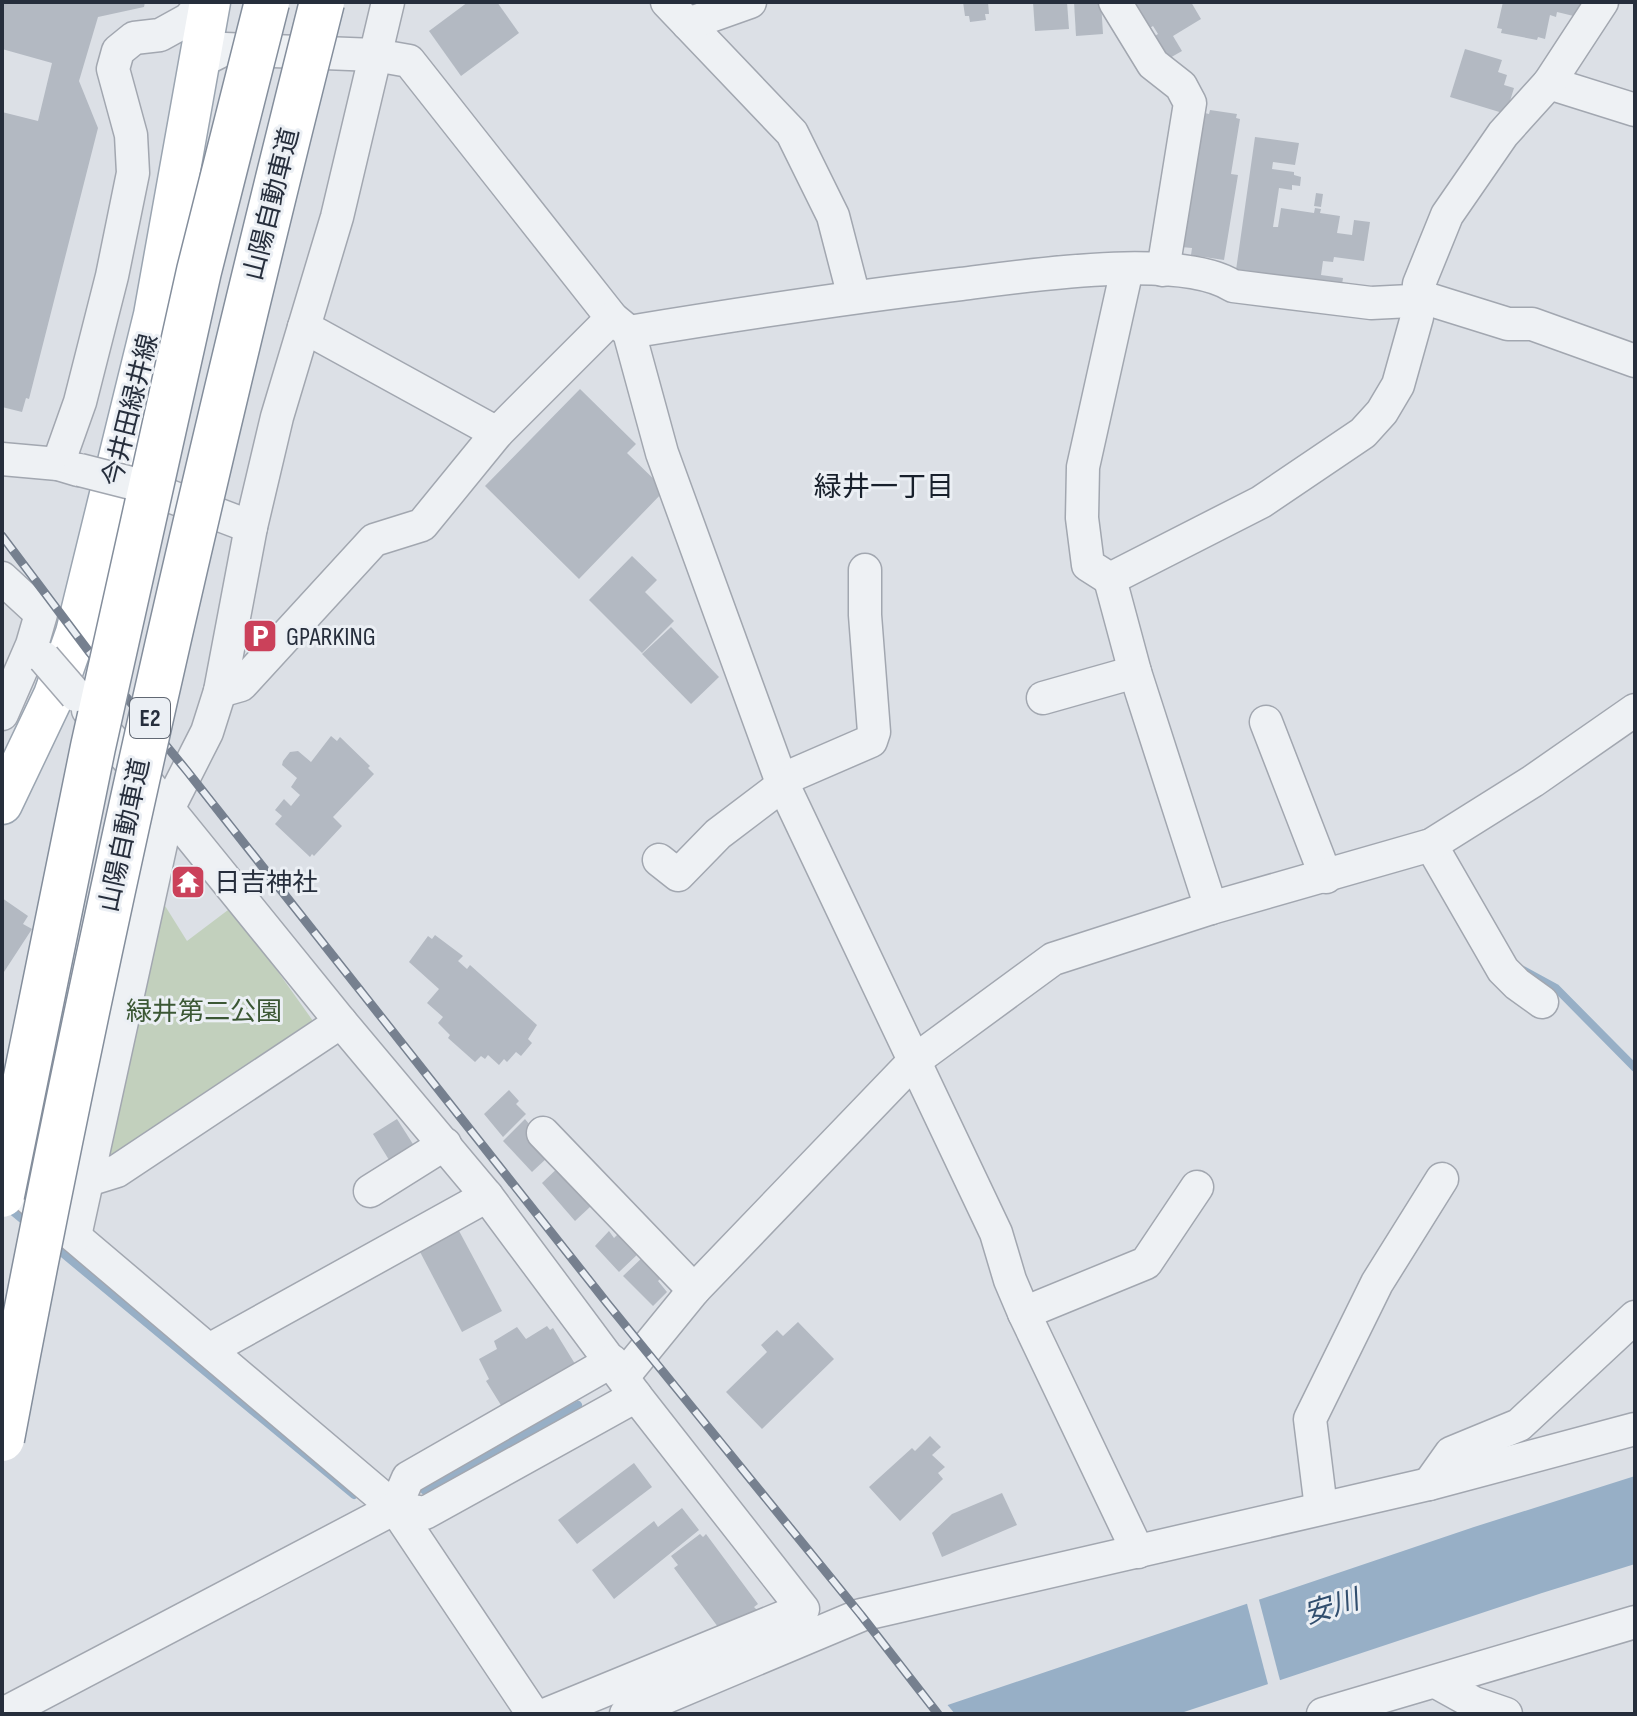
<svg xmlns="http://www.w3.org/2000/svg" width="1637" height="1716" viewBox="0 0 1637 1716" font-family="'Sofia Sans Condensed','Noto Sans JP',sans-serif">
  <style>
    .green { fill: #c2d0bd }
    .water { fill: #97afc6 }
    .pier { fill: #dce0e6 }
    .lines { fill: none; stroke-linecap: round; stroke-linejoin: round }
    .stream { stroke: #97afc6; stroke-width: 8 }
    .building { fill: #b3b9c2 }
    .minor-casing { stroke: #a2a7b0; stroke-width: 35 }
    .major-casing { stroke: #9ba5b1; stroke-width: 43 }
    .minor { stroke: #eef1f4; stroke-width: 32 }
    .major { stroke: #fff; stroke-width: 40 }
    .rail-casing { stroke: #76808f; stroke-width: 9 }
    .rail { stroke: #ebeff4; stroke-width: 6; stroke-dasharray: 18; stroke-linecap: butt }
    .minor-bridge-casing { stroke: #a2a7b0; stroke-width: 35; stroke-linecap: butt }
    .highway-bridge-casing { stroke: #848e9c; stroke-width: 47; stroke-linecap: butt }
    .minor-bridge { stroke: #eef1f4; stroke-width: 32 }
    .highway-bridge { stroke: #fff; stroke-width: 44 }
    .labels { text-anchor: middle; stroke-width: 6; stroke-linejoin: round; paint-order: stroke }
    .shield { fill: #ebeff4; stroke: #616873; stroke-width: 2 }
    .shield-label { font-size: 24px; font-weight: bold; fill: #262e3c }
    .street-label { font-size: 26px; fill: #262e3c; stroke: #ebeff4 }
    .poi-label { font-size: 26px; fill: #262e3c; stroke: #ebeff4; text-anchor: start }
    .park-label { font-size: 26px; fill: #3b5734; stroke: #ebeff4 }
    .neighbourhood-label { font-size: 28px; fill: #18202c; stroke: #ebeff4 }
    .water-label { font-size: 28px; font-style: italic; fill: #314e6e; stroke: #ebeff4 }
  </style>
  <rect width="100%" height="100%" fill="#dce0e6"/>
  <path class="green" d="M157,893L187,941L232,907L313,1021L119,1156L96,1160Z"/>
  <path class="water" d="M1635,1476V1564L1542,1593L1178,1714H921L1474,1527Z"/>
  <g class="pier">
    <path d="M1258,1596L1281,1684L1269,1688L1246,1600Z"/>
    <path d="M945,1702L955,1714L917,1713L919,1710Z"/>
  </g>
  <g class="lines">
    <g class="stream">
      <path d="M1521,969L1556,988L1635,1068"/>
      <path d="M6,1206L29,1225"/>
      <path d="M55,1247L354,1495"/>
      <path d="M424,1490L578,1405"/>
    </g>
  </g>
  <g class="building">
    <path d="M2,2H145L144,7L98,17L79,81L98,128L29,399L26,398L22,412L2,407V112L38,121L52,63L2,49Z"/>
    <path d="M468,2H497L519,33L461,76L429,31Z"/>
    <path d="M963,2H988L989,14H985L986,20L970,22L969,16H965Z"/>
    <path d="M1033,2H1067L1069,29L1035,31Z"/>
    <path d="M1074,2H1101L1103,34L1076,36Z"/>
    <path d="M1125,2H1191L1201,19L1173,36L1182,51L1168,59L1150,39L1158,34L1153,26L1143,32Z"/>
    <path d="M1503,2L1508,3L1585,2L1582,18L1557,12L1556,17L1550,15L1545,39L1538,37L1537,40L1501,33L1502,29L1497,28Z"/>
    <path d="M1465,49L1502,60L1498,72L1507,75L1504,85L1514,88L1506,114L1450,97Z"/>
    <path d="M1210,110L1237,114L1236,118L1240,119L1231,174L1238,175L1224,260L1191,255L1192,248L1181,247L1205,113L1209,114Z"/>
    <path d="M1255,137L1299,143L1295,165L1273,162L1272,169L1294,172V175L1301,177L1300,186L1292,185V190L1279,188L1273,227H1278L1281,208L1314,213L1315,208L1321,209L1320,213L1340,216L1337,233L1352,235L1354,220L1370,222L1364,261L1334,257L1333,262L1323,261L1321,275L1343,278L1341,291L1235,277Z"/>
    <path d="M1316,193L1323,194L1321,207L1314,206Z"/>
    <path d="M580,389L636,444L627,453L665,490L579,579L485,486Z"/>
    <path d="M632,556L657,580L645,592L674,621L642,653L589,600Z"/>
    <path d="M671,627L719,677L691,704L642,654Z"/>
    <path d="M331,736L337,741L340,737L370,766L368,768L374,774L333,817L342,826L314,856L312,854L310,857L275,824L282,816L275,810L284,799L291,806L300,795L291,787L297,778L282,765L283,761L290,752L298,751L311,762Z"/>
    <path d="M2,898L28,916L23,924L32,929L2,975Z"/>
    <path d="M435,935L463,956L458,961L467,969L470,965L537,1025L528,1039L532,1043L521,1056L516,1052L507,1062L504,1059L499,1065L488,1055L485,1059L481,1056L475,1062L448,1038L450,1035L438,1023L443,1017L427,1003L439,989L409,962L428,936L432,939Z"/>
    <path d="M509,1090L519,1101L516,1104L526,1114L503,1137L484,1114Z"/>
    <path d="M397,1119L418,1152L394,1168L373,1134Z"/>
    <path d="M525,1119L538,1135L548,1157L532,1172L503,1141Z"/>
    <path d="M562,1164L591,1206L575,1221L542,1183Z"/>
    <path d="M458,1229L502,1311L462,1332L419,1250Z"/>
    <path d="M609,1231L614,1238L621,1231L640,1252L619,1272L595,1246Z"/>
    <path d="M644,1256L663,1276L658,1281L667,1292L653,1306L623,1276Z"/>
    <path d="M798,1322L834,1359L762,1429L726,1392L767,1352L761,1345L777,1330L783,1336Z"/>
    <path d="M547,1326L550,1330L553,1328L580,1372L504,1410L486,1381L489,1379L479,1359L497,1349L494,1341L517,1327L526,1339Z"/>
    <path d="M930,1436L941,1447L932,1455L945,1467L938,1473L943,1479L900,1521L869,1487L912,1448L915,1451Z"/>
    <path d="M634,1463L652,1487L577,1544L558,1520Z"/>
    <path d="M1002,1493L1017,1525L942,1557L932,1533L952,1514Z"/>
    <path d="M682,1508L699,1530L614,1599L592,1570L654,1521L658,1527Z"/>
    <path d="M700,1534L703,1537L706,1534L758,1604L754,1607L757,1610L724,1635L674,1568L678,1565L671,1556Z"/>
  </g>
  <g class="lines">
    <g class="minor-casing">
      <g id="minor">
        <path d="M667,2L792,133L833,216L854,297"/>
        <path d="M1115,2L1153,64L1181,86L1190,103L1163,270"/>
        <path d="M688,24L750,2"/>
        <path d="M199,62L225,49L375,55L409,61L612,318L629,332L662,453L781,780L996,1233L1010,1280L1024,1313L1138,1552"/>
        <path d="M1549,83L1635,110"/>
        <path d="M1127,269L1083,467L1082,518L1088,565L1110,579L1261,502L1363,433L1382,412L1398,385L1417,317L1419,284L1447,215L1503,134L1549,83L1602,2"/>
        <path d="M304,327L497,433"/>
        <path d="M629,332C739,314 850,297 961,284C1025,276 1179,252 1233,286L1371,303L1431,300L1508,324H1532L1635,361"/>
        <path d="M2,459L58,464L78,470"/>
        <path d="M58,464L80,402L112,276L133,173L131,135L113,69L118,51L134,38L160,35L189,19L203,2"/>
        <path d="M143,486L251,527"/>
        <path d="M2,578L41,614L32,645L2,714"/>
        <path d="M1110,579L1135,672L1211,908"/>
        <path d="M220,691L241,685L374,540L422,525L497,433L612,318"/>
        <path d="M1043,698L1135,672"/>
        <path d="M88,710L341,1022L487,1196L636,1396L803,1609L547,1714"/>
        <path d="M1266,722L1326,877"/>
        <path d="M781,780L871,741L874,732L865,615V570"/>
        <path d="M1431,845L1503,970L1517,984L1542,1002"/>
        <path d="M659,860L678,875L718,834L784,784"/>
        <path d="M543,1133L694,1290"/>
        <path d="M2,1175L395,1508L533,1714"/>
        <path d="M88,1180L117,1171L341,1022"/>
        <path d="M370,1191L445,1144"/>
        <path d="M75,1236L169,807L207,732L220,691L251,527L277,417L337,217L388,2"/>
        <path d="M1024,1313L1146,1263L1197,1187"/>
        <path d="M209,1350L487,1196"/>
        <path d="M623,1377L694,1290L914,1061L1053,959L1211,908L1431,845L1533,781L1635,710"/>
        <path d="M1429,1484L1451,1453L1519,1425L1635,1317"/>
        <path d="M395,1508L408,1478L612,1361"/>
        <path d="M1321,1508L1310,1419L1377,1283L1442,1179"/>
        <path d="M1436,1682L1474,1703L1506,1714"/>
        <path d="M3,1714L395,1508L425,1513L636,1396"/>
        <path d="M626,1714L861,1615L1429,1484L1635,1429"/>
        <path d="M1323,1714L1635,1622"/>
      </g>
    </g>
    <g class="major-casing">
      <path id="major" d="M2,804L54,695L76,633L154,315L210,2"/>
    </g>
    <use href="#minor" class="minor"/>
    <use href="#major" class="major"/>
    <g class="rail-casing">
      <path id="rail" d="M2,536L90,653L187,771L607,1303L861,1615L938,1714"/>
    </g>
    <use href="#rail" class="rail"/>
    <g class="minor-bridge-casing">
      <g id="minor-bridge">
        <path d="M80,470L143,486"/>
        <path d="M44,658L76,695"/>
      </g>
    </g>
    <g class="highway-bridge-casing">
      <g id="highway-bridge">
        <path d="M2,1195L93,747L199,271L267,2"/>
        <path d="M2,1439C92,956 202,478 322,2"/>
      </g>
    </g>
    <use href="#minor-bridge" class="minor-bridge"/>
    <use href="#highway-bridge" class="highway-bridge"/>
  </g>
  <defs>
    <g id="parking-square" transform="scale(1.8)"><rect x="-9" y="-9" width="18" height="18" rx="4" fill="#cb415a" stroke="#ebeff4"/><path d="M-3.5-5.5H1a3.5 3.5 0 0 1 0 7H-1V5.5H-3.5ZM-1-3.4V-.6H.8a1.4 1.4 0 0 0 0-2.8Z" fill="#fff"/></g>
    <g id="temple-square" transform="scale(1.8)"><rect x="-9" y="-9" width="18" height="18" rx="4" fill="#cb415a" stroke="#ebeff4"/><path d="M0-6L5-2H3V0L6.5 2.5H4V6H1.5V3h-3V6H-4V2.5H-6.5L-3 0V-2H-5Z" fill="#fff"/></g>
  </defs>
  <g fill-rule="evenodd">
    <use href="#parking-square" x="260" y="636"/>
    <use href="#temple-square" x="188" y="882"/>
  </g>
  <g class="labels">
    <rect class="shield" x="130" y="698" width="40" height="40" rx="6"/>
    <g class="shield-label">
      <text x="150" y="726">E2</text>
    </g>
    <g class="street-label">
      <text transform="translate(271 204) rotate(-76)" y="9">山陽自動車道</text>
      <text transform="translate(130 410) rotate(-76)" y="9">今井田緑井線</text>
      <text transform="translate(124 835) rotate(-78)" y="9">山陽自動車道</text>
    </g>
    <g class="poi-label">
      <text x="286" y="645">GPARKING</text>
      <text x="214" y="891">日吉神社</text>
    </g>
    <g class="park-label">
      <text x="204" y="1020">緑井第二公園</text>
    </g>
    <g class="neighbourhood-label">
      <text x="884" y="496">緑井一丁目</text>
    </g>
    <g class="water-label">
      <text transform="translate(1331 1606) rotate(-17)" y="10">安川</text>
    </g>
  </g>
  <rect width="1637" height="1716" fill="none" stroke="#262e3c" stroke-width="8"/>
</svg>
